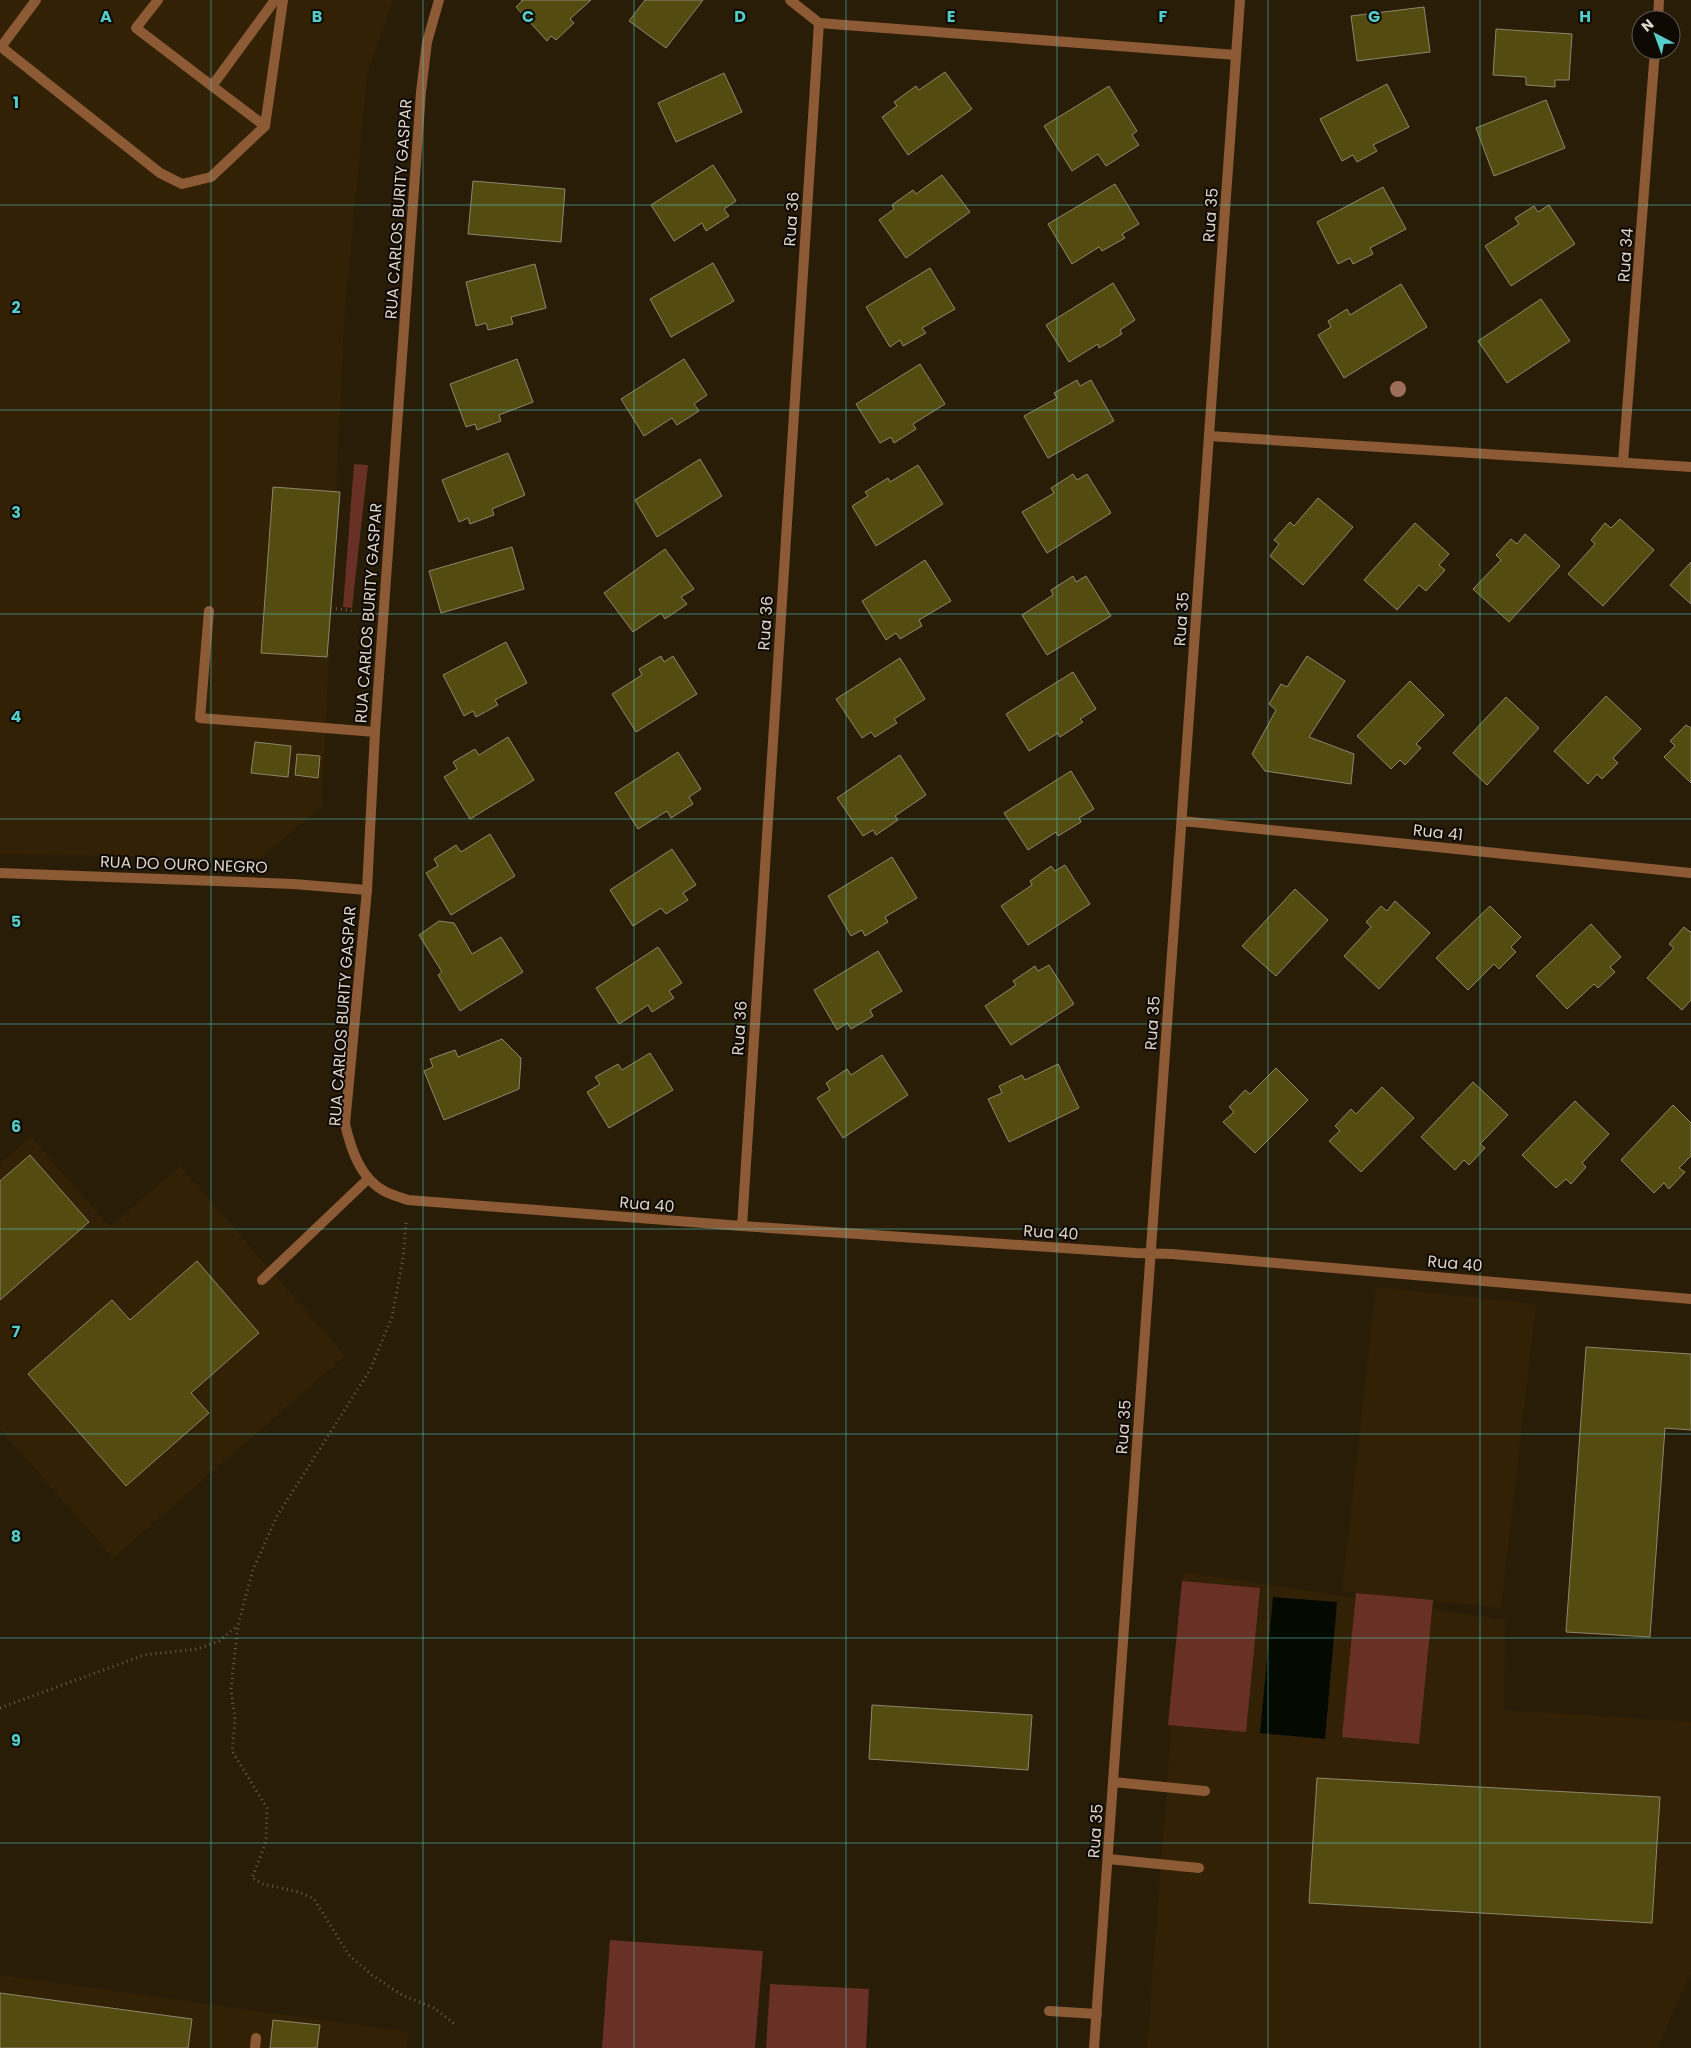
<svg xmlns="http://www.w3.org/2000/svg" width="1691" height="2048" viewBox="0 0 1691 2048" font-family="Poppins,sans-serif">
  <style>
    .built { fill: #322105 }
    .green { fill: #693025 }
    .water { fill: #050a00 }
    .building { fill: #544b11; stroke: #8b876c }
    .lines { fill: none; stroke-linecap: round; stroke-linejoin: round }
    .path { stroke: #695d4b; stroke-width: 3; stroke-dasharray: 1 4; stroke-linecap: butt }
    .service { stroke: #8d5a36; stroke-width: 10 }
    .minor { stroke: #8d5a36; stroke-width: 10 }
    .tertiary { stroke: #8d5a36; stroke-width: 10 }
    .tree { fill: #9d6d5a }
    .grid { fill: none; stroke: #54cdc9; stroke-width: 1; stroke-opacity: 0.55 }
    .labels { text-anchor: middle; stroke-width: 4; stroke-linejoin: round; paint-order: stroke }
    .street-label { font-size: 16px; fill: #ded6c9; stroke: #0e0903 }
    .grid-label { font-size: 16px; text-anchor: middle; font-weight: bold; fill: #54cdc9; stroke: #0e0903; stroke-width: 4; stroke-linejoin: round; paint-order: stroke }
  </style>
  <rect width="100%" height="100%" fill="#2a1d08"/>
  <g class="built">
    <path d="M0,0H393L367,74L344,322L322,806L260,858L0,854Z"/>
    <path d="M31,1137L110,1227L180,1166L345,1356L113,1558L0,1429V1164Z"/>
    <path d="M1376,1287L1536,1304L1501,1608L1342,1591Z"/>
    <path d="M1183,1572L1505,1620L1504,1710L1691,1722V1974L1657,2048H1147Z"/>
    <path d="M0,1975L408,2032L406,2048H0Z"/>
  </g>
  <g class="green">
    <path d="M354,464L368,465L352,608L343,607Z"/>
    <path d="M1182,1581L1260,1588L1246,1732L1168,1725Z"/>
    <path d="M1356,1593L1433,1600L1419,1744L1342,1737Z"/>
    <path d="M610,1940L763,1951L755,2048H602Z"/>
    <path d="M770,1984L869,1989L866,2048H766Z"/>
  </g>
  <path class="water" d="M1273,1597L1337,1602L1325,1739L1260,1733Z"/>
  <g class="building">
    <path d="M521,0H591L570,19L574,23L556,40L551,36L547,41L516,7L522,1Z"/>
    <path d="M645,0H703L666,48L629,21Z"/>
    <path d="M1424,7L1430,52L1357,61L1351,16Z"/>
    <path d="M1496,29L1572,34L1569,80H1555V87L1526,85V77L1493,75Z"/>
    <path d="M945,72L972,109L908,155L882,117L897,106L894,102L916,86L919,90Z"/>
    <path d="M724,73L742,112L676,142L658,103Z"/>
    <path d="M1387,84L1409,127L1373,145L1377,151L1357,162L1353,155L1342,161L1320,119Z"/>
    <path d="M1109,86L1137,131L1132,135L1139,145L1106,166L1098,154L1072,171L1044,126Z"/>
    <path d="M1546,100L1565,148L1494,176L1476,128Z"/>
    <path d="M713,165L736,201L724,209L729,216L706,231L702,223L674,241L651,205Z"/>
    <path d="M942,175L970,212L906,258L879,220L894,209L892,205L913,190L916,194Z"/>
    <path d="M473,181L565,189L561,242L468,234Z"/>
    <path d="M1115,184L1139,224L1122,234L1125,238L1102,251L1099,247L1072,264L1048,224Z"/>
    <path d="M1383,187L1406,229L1370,248L1373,254L1353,264L1350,258L1338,264L1317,222Z"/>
    <path d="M1549,205L1575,244L1511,286L1485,246L1519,224L1515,218L1534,206L1538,212Z"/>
    <path d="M713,263L734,301L671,337L650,299Z"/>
    <path d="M535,264L546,308L511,317L513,324L488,330L486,323L476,326L466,282Z"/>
    <path d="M930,268L955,309L922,328L926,333L903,346L900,340L890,347L866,307Z"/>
    <path d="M1113,283L1135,320L1120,330L1122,334L1099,348L1098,344L1069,362L1046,325Z"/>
    <path d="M1401,284L1427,327L1344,378L1318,335L1331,327L1328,321L1347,309L1350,315Z"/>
    <path d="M1541,299L1570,341L1507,383L1478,341Z"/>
    <path d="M517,359L533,402L499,415L501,421L477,430L475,424L466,427L450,384Z"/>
    <path d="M684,359L707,395L694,404L699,411L677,425L672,418L644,436L621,399Z"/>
    <path d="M920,364L945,404L913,424L916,429L894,443L891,437L880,443L856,404Z"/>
    <path d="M1077,380L1080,386L1091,380L1114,421L1048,458L1024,416L1057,398L1054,393Z"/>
    <path d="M508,453L525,495L492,509L494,515L470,524L468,518L459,522L442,480Z"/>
    <path d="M700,459L722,496L657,537L635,500Z"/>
    <path d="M918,465L943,504L876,546L852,506L868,496L865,492L888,478L890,482Z"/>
    <path d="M1073,474L1077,480L1087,474L1111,513L1047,553L1022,512L1054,493L1051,488Z"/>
    <path d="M273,487L340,492L327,657L261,653Z"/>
    <path d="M1318,498L1353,527L1303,585L1270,556L1279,544L1274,540L1290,522L1294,526Z"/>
    <path d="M1620,519L1654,550L1603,606L1568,574L1595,544L1591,540L1605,523L1611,528Z"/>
    <path d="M1415,523L1449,554L1439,565L1445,570L1426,591L1419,585L1397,610L1364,580Z"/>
    <path d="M1525,534L1560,566L1509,622L1473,589L1501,560L1496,555L1511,539L1517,544Z"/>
    <path d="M512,547L524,589L441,613L429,571Z"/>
    <path d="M665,549L694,589L681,597L687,604L665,619L661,613L633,632L604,593Z"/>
    <path d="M925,560L951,601L919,620L922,626L900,639L896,633L886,640L862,601Z"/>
    <path d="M1691,562V604L1670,585Z"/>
    <path d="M1073,576L1076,582L1086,576L1111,616L1047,655L1022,615L1053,595L1051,590Z"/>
    <path d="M506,642L527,683L495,700L498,705L476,717L473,711L464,716L443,675Z"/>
    <path d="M661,656L664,662L673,656L697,694L636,732L612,694L642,675L639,669Z"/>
    <path d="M1307,656L1345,681L1309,737L1354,754L1351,784L1265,771L1252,754L1276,710L1269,704L1281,684L1287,687Z"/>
    <path d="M900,658L925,699L894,719L897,723L875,737L871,732L862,738L836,699Z"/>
    <path d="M1073,672L1096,709L1080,719L1083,722L1060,737L1058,733L1029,751L1006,714Z"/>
    <path d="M1410,681L1444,715L1416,744L1421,748L1405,765L1400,760L1391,769L1357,736Z"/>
    <path d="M1606,696L1641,729L1613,758L1618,763L1602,779L1597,774L1588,784L1554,751Z"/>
    <path d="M1506,697L1539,728L1487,785L1453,753Z"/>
    <path d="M1686,725L1691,728V783L1664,757L1675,746L1670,741Z"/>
    <path d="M508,737L534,780L470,819L444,777L457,769L453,762L475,749L479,755Z"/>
    <path d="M255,742L291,746L288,777L251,773Z"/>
    <path d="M678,752L701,789L689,797L693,804L671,818L667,811L638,829L615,793Z"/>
    <path d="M297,754L320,756L318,778L295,775Z"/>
    <path d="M900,755L926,795L895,816L898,820L876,835L873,830L863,836L837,798Z"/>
    <path d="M1071,771L1094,809L1079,818L1081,822L1058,836L1056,832L1028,850L1004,813Z"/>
    <path d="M490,834L515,876L451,915L426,873L438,866L434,859L456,845L461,852Z"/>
    <path d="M672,849L696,885L683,893L688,900L666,914L661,908L633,926L610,890Z"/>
    <path d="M892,857L917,898L885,917L888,922L865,936L862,930L851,936L828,896Z"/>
    <path d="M1065,865L1090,904L1028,945L1001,906L1032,885L1030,881L1051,866L1055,871Z"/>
    <path d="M1295,889L1328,920L1276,976L1242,946Z"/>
    <path d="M1395,901L1430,933L1379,989L1344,956L1371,927L1366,922L1381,906L1387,911Z"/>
    <path d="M1490,906L1521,937L1511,947L1516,952L1499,969L1494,964L1468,990L1436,958Z"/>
    <path d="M439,921L454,923L472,954L501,937L523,972L460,1011L438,975L442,972L419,935Z"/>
    <path d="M1591,924L1621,957L1610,967L1615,972L1598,988L1594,984L1567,1009L1536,976Z"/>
    <path d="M1684,927L1690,932L1691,931V1000L1682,1010L1647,978L1674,948L1669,944Z"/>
    <path d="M658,947L682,983L669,991L674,998L652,1012L648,1005L619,1024L596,988Z"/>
    <path d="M878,951L902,991L870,1010L873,1016L851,1029L847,1023L837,1030L814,990Z"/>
    <path d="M1049,965L1074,1004L1011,1045L985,1006L1016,985L1013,981L1035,966L1038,971Z"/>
    <path d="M502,1039L521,1058L519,1089L444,1120L424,1071L433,1067L430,1059L455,1050L458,1057Z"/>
    <path d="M650,1053L673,1090L609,1128L587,1092L600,1084L595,1077L618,1064L622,1070Z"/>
    <path d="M882,1055L908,1095L843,1138L817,1098L830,1090L826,1083L847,1069L851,1075Z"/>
    <path d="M1058,1064L1079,1108L1009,1142L988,1099L1002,1093L999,1086L1022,1075L1025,1080Z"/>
    <path d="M1276,1068L1308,1100L1255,1153L1223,1122L1234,1112L1229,1107L1245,1090L1250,1094Z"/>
    <path d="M1473,1082L1508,1115L1480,1144L1485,1148L1469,1165L1464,1160L1455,1170L1421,1137Z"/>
    <path d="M1382,1087L1414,1118L1361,1172L1329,1141L1340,1131L1335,1126L1351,1109L1356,1114Z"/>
    <path d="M1575,1101L1609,1134L1582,1163L1586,1167L1571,1184L1566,1179L1556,1188L1522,1155Z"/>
    <path d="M1673,1105L1691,1123V1156L1679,1168L1685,1172L1669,1189L1664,1183L1654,1193L1621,1160Z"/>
    <path d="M30,1155L89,1222L0,1300V1181Z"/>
    <path d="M197,1261L259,1333L191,1393L209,1413L126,1486L28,1374L112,1300L130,1320Z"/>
    <path d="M1586,1347L1691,1354V1430L1665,1428L1650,1637L1566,1632Z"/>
    <path d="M872,1705L1032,1715L1028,1770L869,1759Z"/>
    <path d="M1317,1778L1660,1797L1652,1923L1309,1903Z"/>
    <path d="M0,1993L192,2019L188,2048H0Z"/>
    <path d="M273,2020L320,2025L317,2048H270Z"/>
  </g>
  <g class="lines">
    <g class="path">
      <path d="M331,608L354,611"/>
      <path d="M406,1223L403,1258L392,1317L370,1370L277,1516L253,1570L238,1625L231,1689L235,1720L232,1751L267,1808L266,1842L252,1878L263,1884L299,1892L314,1899L349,1955L372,1975L402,1995L434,2008L456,2025"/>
      <path d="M0,1708L144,1655L197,1649L219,1641L238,1625"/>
    </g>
    <g class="service">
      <path d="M158,0L136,28L212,86L275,0"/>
      <path d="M0,46L160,173L182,184L211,177L265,126L283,0"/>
      <path d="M1,47L36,0"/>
      <path d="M212,86L265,126"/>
      <path d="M209,611L200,718L375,732"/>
      <path d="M262,1280L368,1179"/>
      <path d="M1113,1782L1205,1791"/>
      <path d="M1108,1859L1199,1868"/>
      <path d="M1049,2011L1097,2014"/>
      <path d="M255,2048L256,2038"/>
    </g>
    <g class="minor">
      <path d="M439,0L427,42L421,92L375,732L367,890L345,1124C351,1149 360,1179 386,1192C392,1195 400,1197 408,1200L742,1226L1136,1253L1172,1254L1691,1299"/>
      <path d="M790,0L819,23L1236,55"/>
      <path d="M1658,20L1659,0"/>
      <path d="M1623,462L1655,50"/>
      <path d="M1182,821L1691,873"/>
      <path d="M0,873L293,884L367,890"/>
      <path d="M742,1226L819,23"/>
    </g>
    <g class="tertiary">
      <path d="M1209,436L1691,467"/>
      <path d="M1094,2048L1240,0"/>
    </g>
  </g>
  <circle class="tree" cx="1398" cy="389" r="8"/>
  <path class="grid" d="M211,0V2048M423,0V2048M634,0V2048M846,0V2048M1057,0V2048M1268,0V2048M1480,0V2048M0,205H1691M0,410H1691M0,614H1691M0,819H1691M0,1024H1691M0,1229H1691M0,1434H1691M0,1638H1691M0,1843H1691"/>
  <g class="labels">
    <g class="street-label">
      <text transform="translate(398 209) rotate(-86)" y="6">RUA CARLOS BURITY GASPAR</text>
      <text transform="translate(1210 215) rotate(-86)" y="6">Rua 35</text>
      <text transform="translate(791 219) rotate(-86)" y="6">Rua 36</text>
      <text transform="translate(1625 255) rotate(-86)" y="6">Rua 34</text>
      <text transform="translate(368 613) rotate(-86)" y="6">RUA CARLOS BURITY GASPAR</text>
      <text transform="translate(1181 619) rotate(-86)" y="6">Rua 35</text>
      <text transform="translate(765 623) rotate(-86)" y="6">Rua 36</text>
      <text transform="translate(1438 832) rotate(6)" y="6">Rua 41</text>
      <text transform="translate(184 864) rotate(2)" y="6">RUA DO OURO NEGRO</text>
      <text transform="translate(342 1016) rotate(-86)" y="6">RUA CARLOS BURITY GASPAR</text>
      <text transform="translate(1152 1023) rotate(-86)" y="6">Rua 35</text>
      <text transform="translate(739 1028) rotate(-86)" y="6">Rua 36</text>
      <text transform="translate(647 1204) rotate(5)" y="6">Rua 40</text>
      <text transform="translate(1051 1232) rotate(4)" y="6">Rua 40</text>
      <text transform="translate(1455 1263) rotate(5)" y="6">Rua 40</text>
      <text transform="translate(1123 1427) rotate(-86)" y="6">Rua 35</text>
      <text transform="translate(1095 1831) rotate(-86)" y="6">Rua 35</text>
    </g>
  </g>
  <g class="grid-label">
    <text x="106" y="22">A</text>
    <text x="317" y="22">B</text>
    <text x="528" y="22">C</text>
    <text x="740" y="22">D</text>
    <text x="951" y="22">E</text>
    <text x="1163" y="22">F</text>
    <text x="1374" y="22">G</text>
    <text x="1585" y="22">H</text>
    <text x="16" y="108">1</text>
    <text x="16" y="313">2</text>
    <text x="16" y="518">3</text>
    <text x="16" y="722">4</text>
    <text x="16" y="927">5</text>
    <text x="16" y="1132">6</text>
    <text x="16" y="1337">7</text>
    <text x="16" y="1542">8</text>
    <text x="16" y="1746">9</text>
  </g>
  <g transform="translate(1656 35) rotate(319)"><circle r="24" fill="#0e0903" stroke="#615b52"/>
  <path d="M0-4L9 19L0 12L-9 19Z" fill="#54cdc9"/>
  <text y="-8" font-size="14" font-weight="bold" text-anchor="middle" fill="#ded6c9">N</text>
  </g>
</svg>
